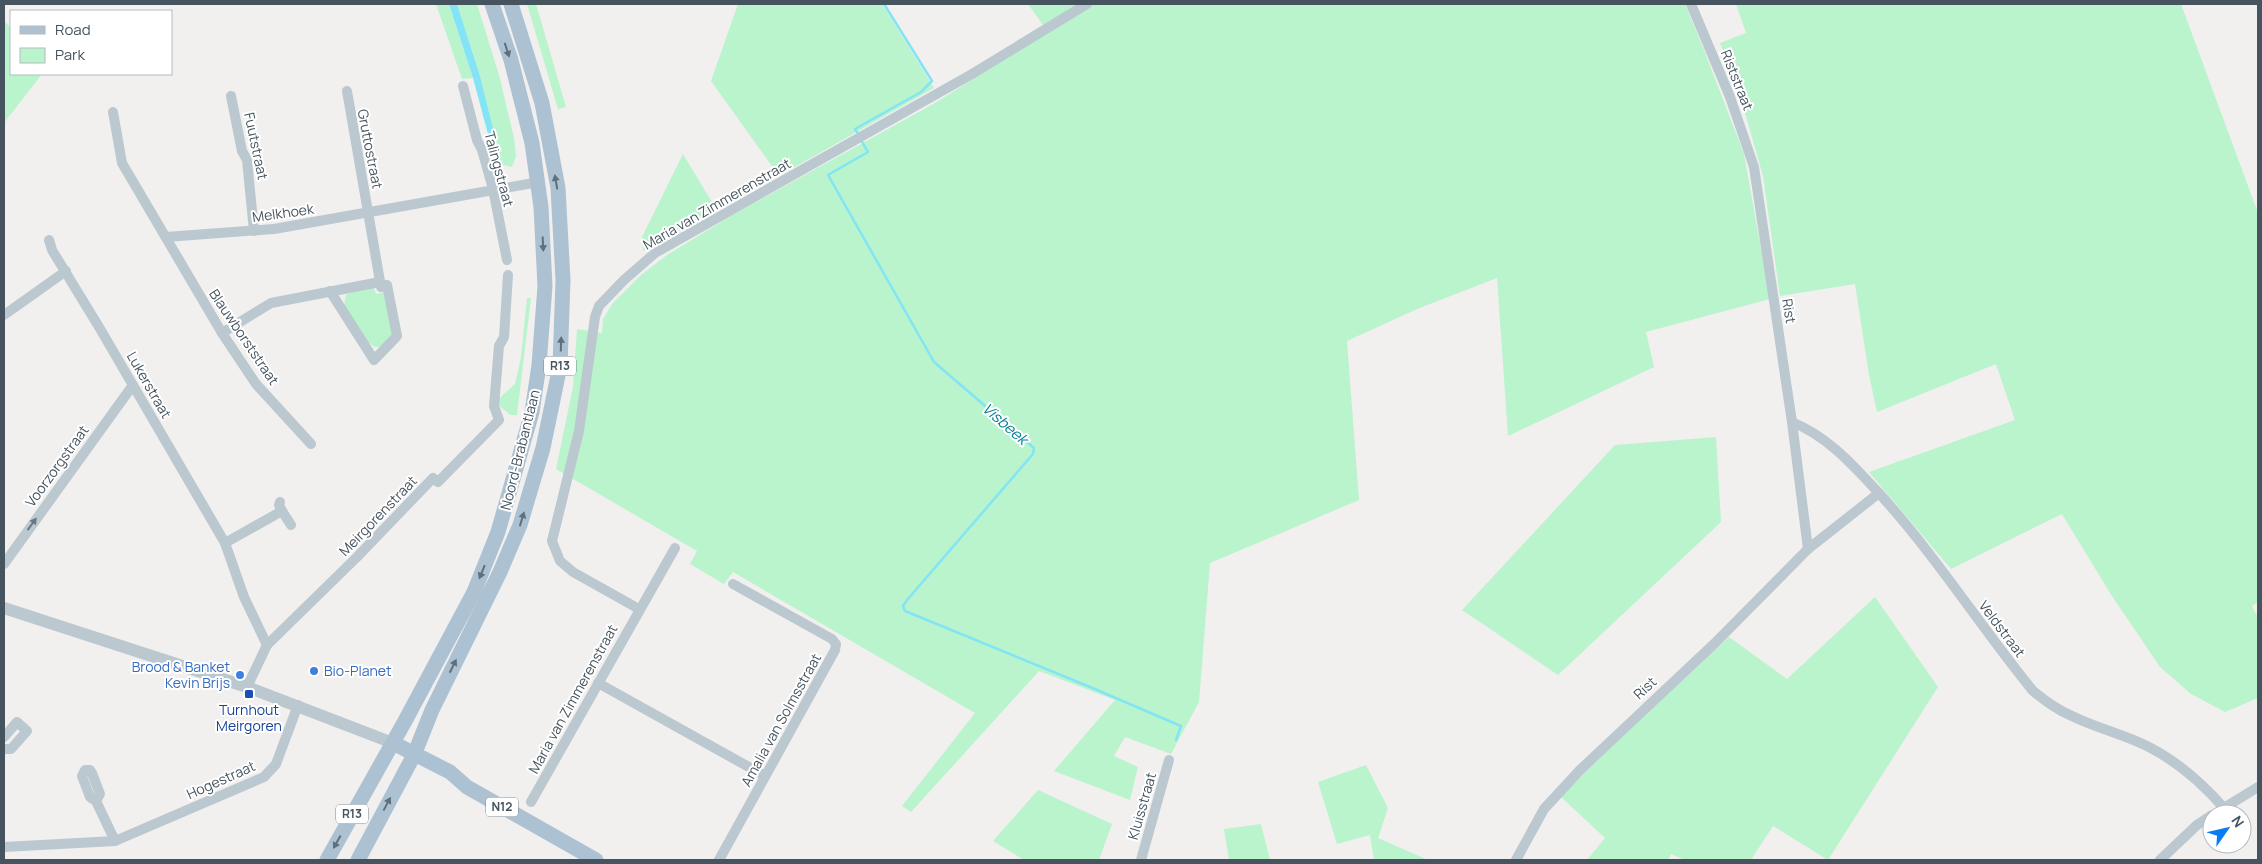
<svg xmlns="http://www.w3.org/2000/svg" width="2262" height="864" viewBox="0 0 2262 864" font-family="Manrope,sans-serif">
  <style>
    .green { fill: #b9f4cd }
    .water { fill: #82e4f5 }
    .lines { fill: none; stroke-linecap: round; stroke-linejoin: round }
    .stream { stroke: #82e4f5; stroke-width: 2.5 }
    .minor { stroke: #bbc8d0; stroke-width: 10 }
    .tertiary { stroke: #bbc8d0; stroke-width: 12 }
    .primary { stroke: #acc1d1; stroke-width: 15 }
    .oneway { fill: #5f6f7c }
    .oneway2 { fill: #687781 }
    .shop-dot { fill: #3f7fe0; stroke: #fff; stroke-width: 2 }
    .transit-dot { fill: #1a4fb4; stroke: #fff; stroke-width: 2 }
    .labels { text-anchor: middle; stroke-width: 4; stroke-linejoin: round; paint-order: stroke }
    .shield { fill: #fff; stroke: #7d878f; stroke-width: 1 }
    .shield-label { font-size: 12px; font-weight: bold; fill: #45545f }
    .street-label { font-size: 14px; fill: #45545f; stroke: #fff }
    .shop-label { font-size: 14px; fill: #366cbe; stroke: #fff; text-anchor: end }
    .transit-label { font-size: 14px; fill: #164399; stroke: #fff }
    .water-label { font-size: 15px; font-style: italic; fill: #037f96; stroke: #fff }
  </style>
  <rect width="100%" height="100%" fill="#f2efef"/>
  <g class="green">
    <path d="M436,4H449L473,78L462,79Z"/>
    <path d="M457,4H477L499,75L514,138L516,156L512,167L502,165L480,76Z"/>
    <path d="M527,4H536L566,107L558,109Z"/>
    <path d="M738,4H882L934,88L779,176L711,81Z"/>
    <path d="M1028,4H1685L1704,50L1744,154L1770,299L1646,332L1654,367L1508,436L1497,278L1417,309L1347,341L1359,500L1210,563L1199,702L1171,754L1125,737L1114,756L1138,767L1130,800L1054,771L1115,700L1039,671L911,812L902,806L975,713L733,572L724,584L690,564L697,551L556,469L573,387L577,329L602,333L603,319L612,304L641,275L667,255L731,216L935,103L1048,32Z"/>
    <path d="M1736,4H2181L2258,213V602L2252,606L2258,618V698L2225,712L2191,694L2160,667L2110,593L2062,514L1951,569L1869,472L2015,420L1996,364L1877,412L1869,375L1855,284L1780,296L1763,176L1738,88L1720,43L1746,33Z"/>
    <path d="M4,21L11,28V74H42L4,123Z"/>
    <path d="M683,154L716,209L643,251L642,237Z"/>
    <path d="M374,288L376,294L385,292L392,334C390,337 386,344 382,346C368,354 350,315 344,305L346,295L348,293Z"/>
    <path d="M527,298H531L517,415H510L495,402L515,384L521,357Z"/>
    <path d="M1716,437L1721,522L1558,675L1462,610L1615,445Z"/>
    <path d="M1875,597L1938,687L1828,860L1773,826L1751,860H1685L1671,854L1668,860H1587L1605,838L1561,797L1587,770L1729,637L1787,679Z"/>
    <path d="M1366,765L1388,808L1378,838L1428,860H1374L1370,835L1337,844L1318,782Z"/>
    <path d="M1038,790L1112,824L1099,860H1024L993,841Z"/>
    <path d="M1261,824L1270,860H1229L1224,829Z"/>
  </g>
  <path class="water" d="M449,4H457L480,76L502,165L496,164L473,78Z"/>
  <g class="lines">
    <g class="stream">
      <path d="M859,135L855,129L921,92L932,81L884,4"/>
      <path d="M861,140L868,152L828,175L934,362L1034,448L1033,454L907,600L903,606L905,611L1090,687L1181,726L1176,740"/>
    </g>
    <g class="minor">
      <path d="M1691,4L1730,97L1754,167L1792,422L1808,549"/>
      <path d="M463,86L477,140L482,150L493,189L507,260"/>
      <path d="M231,96L242,151L247,160L254,231"/>
      <path d="M113,112L122,163L222,333L256,384L311,444"/>
      <path d="M166,237L274,229L539,182"/>
      <path d="M49,240L52,250L99,327L225,543L244,597L267,645"/>
      <path d="M330,291L374,360L397,336L387,285L381,287L347,91"/>
      <path d="M4,315L66,271"/>
      <path d="M222,333L271,303L380,282"/>
      <path d="M1792,422C1828,437 1851,463 1877,491C1934,553 1980,626 2033,691C2046,701 2057,710 2072,716C2096,728 2123,734 2147,746C2177,761 2202,783 2224,808"/>
      <path d="M280,502L279,505L282,511"/>
      <path d="M225,543L282,511L291,525"/>
      <path d="M4,564L133,385"/>
      <path d="M639,609L573,572L560,561L552,541L579,431L595,317L599,306L624,280L655,253L972,74L1087,4"/>
      <path d="M598,683L765,776"/>
      <path d="M247,687L267,645L357,557L433,478L438,482L499,420L494,406L499,346L504,337L508,275"/>
      <path d="M4,737L17,722L27,731L11,749H4"/>
      <path d="M96,801L90,797L82,776L85,770H90L92,773L100,794L96,801L115,841"/>
      <path d="M531,802L675,548"/>
      <path d="M2219,811L2258,787"/>
      <path d="M4,847L115,841L264,777L276,764L298,705"/>
      <path d="M719,860L835,650L836,644L832,639L733,584"/>
      <path d="M1141,860L1169,760"/>
      <path d="M1516,860L1544,809L1580,770L1714,644L1808,549L1879,493"/>
      <path d="M2160,860L2197,825L2212,815"/>
    </g>
    <path class="tertiary" d="M4,608L247,687L393,743"/>
    <g class="primary">
      <path d="M393,743L450,772L467,787L596,860"/>
      <path d="M327,860L405,721L474,592L498,532L532,412L539,365L545,286L541,207L532,143L511,60L492,4"/>
      <path d="M358,860L414,755L432,710L500,572L520,525L543,448L560,366L563,280L558,188L542,103L511,4"/>
    </g>
  </g>
  <defs><path id="oneway-solid" d="M-6-.8H1V-3.2L6.5 0L1 3.2V.8H-6Z" transform="scale(1.25)"/></defs>
  <g class="oneway">
    <use href="#oneway-solid" transform="translate(507 50) rotate(72)"/>
    <use href="#oneway-solid" transform="translate(556 182) rotate(-100)"/>
    <use href="#oneway-solid" transform="translate(543 244) rotate(87)"/>
    <use href="#oneway-solid" transform="translate(561 344) rotate(-88)"/>
    <use href="#oneway-solid" transform="translate(522 519) rotate(-73)"/>
    <use href="#oneway-solid" transform="translate(482 572) rotate(112)"/>
    <use href="#oneway-solid" transform="translate(453 666) rotate(-64)"/>
    <use href="#oneway-solid" transform="translate(387 804) rotate(-62)"/>
    <use href="#oneway-solid" transform="translate(337 842) rotate(119)"/>
  </g>
  <use class="oneway2" href="#oneway-solid" transform="translate(32 524) rotate(-54)"/>
  <g class="shop-dot">
    <circle cx="314" cy="671" r="5"/>
    <circle cx="240" cy="675" r="5"/>
  </g>
  <rect class="transit-dot" x="244" y="689" width="10" height="10" rx="2.5"/>
  <g class="labels">
    <g class="shield">
      <rect x="544" y="356.5" width="32" height="19" rx="4"/>
      <rect x="486" y="797.5" width="32" height="19" rx="4"/>
      <rect x="336" y="804.5" width="32" height="19" rx="4"/>
    </g>
    <g class="shield-label">
      <text x="560" y="370">R13</text>
      <text x="502" y="811">N12</text>
      <text x="352" y="818">R13</text>
    </g>
    <g class="street-label">
      <text transform="translate(1737 80) rotate(68)" y="5">Riststraat</text>
      <text transform="translate(256 146) rotate(78)" y="5">Fuutstraat</text>
      <text transform="translate(370 149) rotate(79)" y="5">Gruttostraat</text>
      <text transform="translate(499 169) rotate(75)" y="5">Talingstraat</text>
      <text transform="translate(717 204) rotate(-30)" y="5">Maria van Zimmerenstraat</text>
      <text transform="translate(283 213) rotate(-8)" y="5">Melkhoek</text>
      <text transform="translate(1789 311) rotate(81)" y="5">Rist</text>
      <text transform="translate(244 337) rotate(56)" y="5">Blauwborststraat</text>
      <text transform="translate(149 385) rotate(60)" y="5">Lukerstraat</text>
      <text transform="translate(520 450) rotate(-76)" y="5">Noord-Brabantlaan</text>
      <text transform="translate(57 466) rotate(-54)" y="5">Voorzorgstraat</text>
      <text transform="translate(378 516) rotate(-46)" y="5">Meirgorenstraat</text>
      <text transform="translate(2002 629) rotate(53)" y="5">Veldstraat</text>
      <text transform="translate(1645 688) rotate(-43)" y="5">Rist</text>
      <text transform="translate(573 699) rotate(-61)" y="5">Maria van Zimmerenstraat</text>
      <text transform="translate(781 720) rotate(-61)" y="5">Amalia van Solmsstraat</text>
      <text transform="translate(221 780) rotate(-24)" y="5">Hogestraat</text>
      <text transform="translate(1142 806) rotate(-74)" y="5">Kluisstraat</text>
    </g>
    <g class="shop-label">
      <text x="230" y="672">Brood &amp; Banket<tspan x="230" dy="16">Kevin Brijs</tspan></text>
      <text x="324" y="676" text-anchor="start">Bio-Planet</text>
    </g>
    <g class="transit-label">
      <text x="249" y="715">Turnhout<tspan x="249" dy="16">Meirgoren</tspan></text>
    </g>
    <g class="water-label">
      <text transform="translate(1005 424) rotate(41)" y="5">Visbeek</text>
    </g>
  </g>
  <rect width="2262" height="864" fill="none" stroke="#45545f" stroke-width="10"/>
  <rect x="10" y="10" width="162" height="65" fill="#ffffff" stroke="#b5bbbf"/>
  <rect x="20" y="26" width="25" height="8" fill="#acc1d1" stroke="#b5bbbf"/>
  <text x="55" y="35" font-size="15" fill="#45545f">Road</text>
  <rect x="20" y="48" width="25" height="15" fill="#b9f4cd" stroke="#b5bbbf"/>
  <text x="55" y="60" font-size="15" fill="#45545f">Park</text>
  <g transform="translate(2227 829) rotate(56)"><circle r="24" fill="#ffffff" stroke="#b5bbbf"/>
  <path d="M0-4L9 19L0 12L-9 19Z" fill="#077cf4"/>
  <text y="-8" font-size="14" font-weight="bold" text-anchor="middle" fill="#45545f">N</text>
  </g>
</svg>
